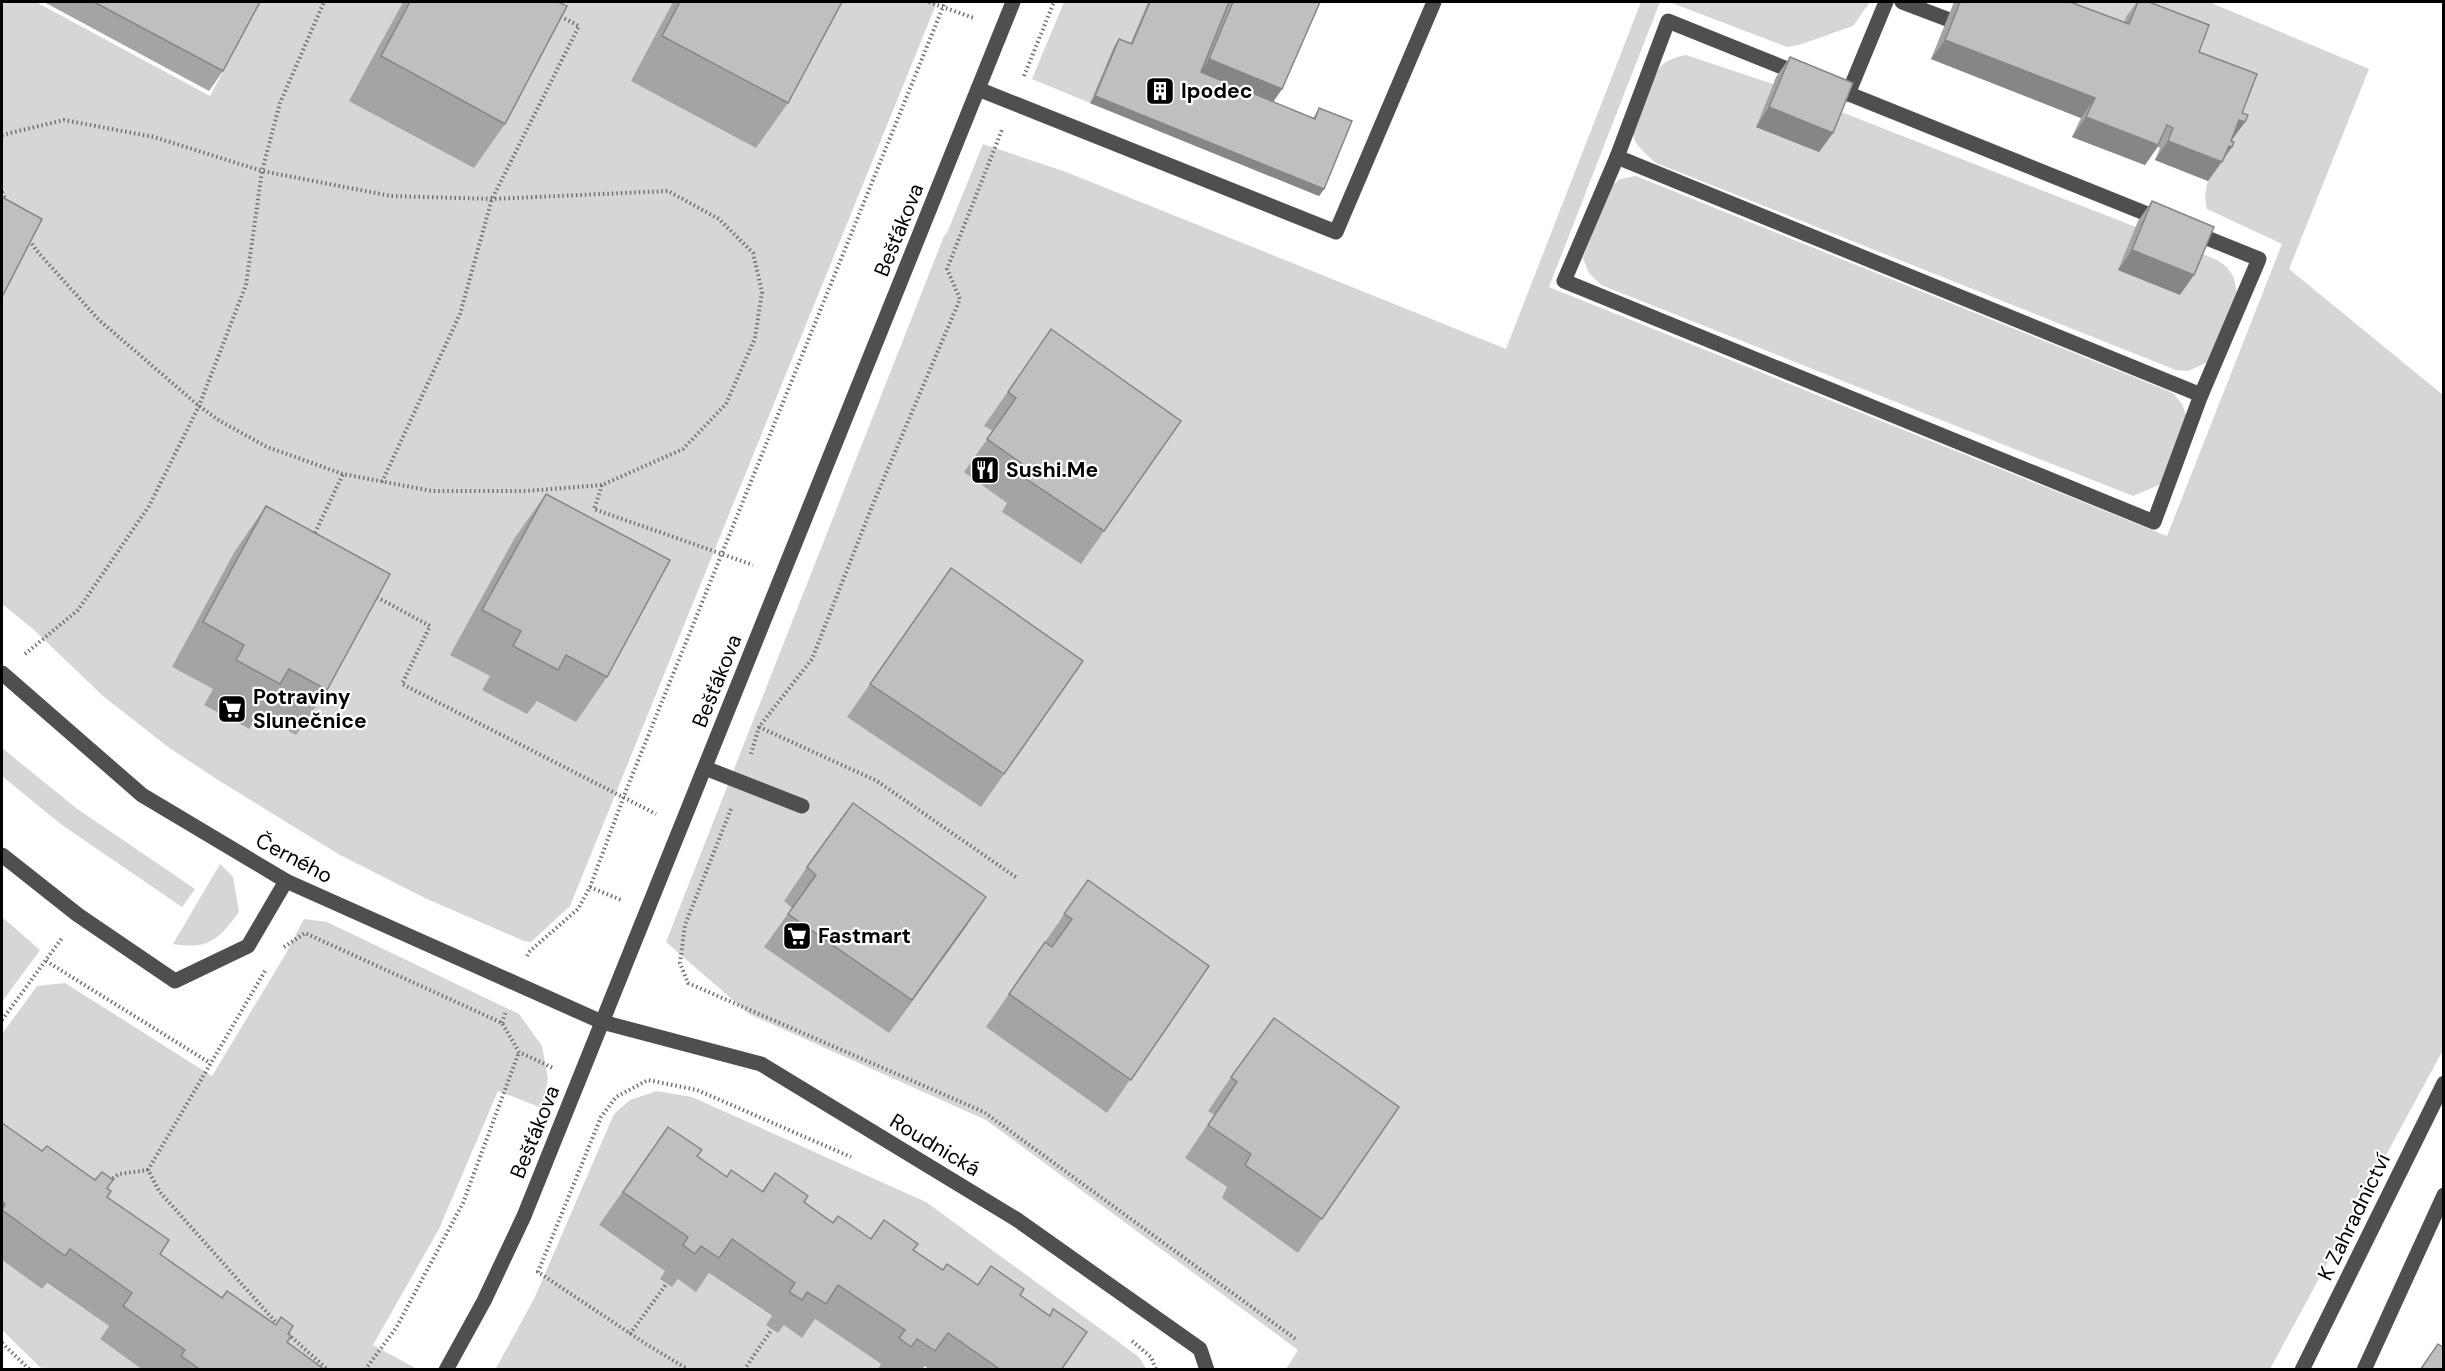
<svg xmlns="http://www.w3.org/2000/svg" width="2445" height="1371" viewBox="0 0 2445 1371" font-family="'DM Sans',sans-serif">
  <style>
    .green { fill: #d6d6d6; fill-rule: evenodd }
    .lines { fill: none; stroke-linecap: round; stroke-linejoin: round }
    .path { stroke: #717171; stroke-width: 4; stroke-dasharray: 1.5 3; stroke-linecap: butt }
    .minor { stroke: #4f4f4f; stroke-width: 15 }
    .wall { fill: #a4a4a4 }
    .shaded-wall { fill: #868686 }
    .building { fill: #bfbfbf; stroke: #868686; stroke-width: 1.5 }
    .labels { text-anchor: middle; stroke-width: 4.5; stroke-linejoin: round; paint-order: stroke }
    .poi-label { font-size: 21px; font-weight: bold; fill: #000; stroke: #fff; text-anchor: start }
    .street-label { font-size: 21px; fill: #000; stroke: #fff }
  </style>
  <rect width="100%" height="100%" fill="#fff"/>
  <g class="green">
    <path d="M2,2H36L210,96L260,2H403L350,101L477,2H937L570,906L531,942L524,941L427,899L340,855L218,780L168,747L103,696L33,629L2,604ZM638,604L535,700L482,690L490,676L451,655ZM359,619L258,714L248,729L205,705L213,689L172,667Z"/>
    <path d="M1064,2H1148L1127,51L1114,46L1090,103L1032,79Z"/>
    <path d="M1641,2H1660L1549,287L2167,536L2282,244L2207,209C2200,186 2217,161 2225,140L2231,141L2127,17L2115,44L2007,2H2209L2369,69L2289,269L2443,395V1050L2270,1369H1286L1298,1350L986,1120L749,1014L666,942L944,236L947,233L983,144L1066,172L1506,349Z"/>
    <path d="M1669,2H1870L1853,26L1799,45L1787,47Z"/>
    <path d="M1686,55L1773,84L1756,127L1836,110L2136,227L2119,270L2180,295L2198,252L2217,260L2227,267L2234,278L2237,294L2208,362L2188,371L2176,370L1656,163C1648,156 1634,145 1633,134C1632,122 1653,75 1661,66C1669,59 1676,57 1686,55Z"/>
    <path d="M1636,176L2173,393L2182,404L2187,417L2161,484L2133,496L1601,285L1589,273L1583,258L1609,188L1620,179Z"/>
    <path d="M2,748L76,808L195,889L182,907L62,825L2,776Z"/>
    <path d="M220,864L233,877L239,912C219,939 209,950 173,944Z"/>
    <path d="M2,917L40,950L2,1002Z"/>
    <path d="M304,919L327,922L519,1014L542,1046L548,1079L542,1108L498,1091L439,1229L373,1345L417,1369H267L2,1172V1034L37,986L65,983L212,1076L285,955Z"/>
    <path d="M657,1091L692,1097L926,1202L1139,1357L1146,1369H1061L645,1160L600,1226L696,1291L709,1273L784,1325L815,1319L881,1364L877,1369L495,1370L534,1299L614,1114L630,1100Z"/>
    <path d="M2,1260L42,1289L46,1283L109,1326L100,1339L143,1369H42L2,1330Z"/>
  </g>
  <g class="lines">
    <g class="path">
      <path d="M929,2L974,18"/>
      <path d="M1024,76L1054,2"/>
      <path d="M2,135L64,120L154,137L262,171L391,196L492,199L668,191L719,219L753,253L762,292L755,338L726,404L683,449L602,485L526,491H432L343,474L267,447L220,421L199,406L99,320L36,250L28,237"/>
      <path d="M2,192L7,202"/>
      <path d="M382,482L460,314L492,199L579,26L558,15"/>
      <path d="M602,485L594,509L753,565"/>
      <path d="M313,537L343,474"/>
      <path d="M373,595L430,626L402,684L656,814"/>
      <path d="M25,654L78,610L149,506L199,406L246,285L262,171L280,103L324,2"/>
      <path d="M759,727L877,781L1017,878"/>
      <path d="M751,754L759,727L812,659L873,504L960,299L947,269L1002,130"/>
      <path d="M731,809L685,925L680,963L688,983L984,1112L1297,1340"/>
      <path d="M590,887L621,900"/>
      <path d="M284,947L305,933L502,1023L519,1052L553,1068"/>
      <path d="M527,956L530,951L578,909L590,887L627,788L945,2"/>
      <path d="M46,961L210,1063"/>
      <path d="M265,971L148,1170L159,1191L280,1327"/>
      <path d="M2,1020L62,938"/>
      <path d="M502,1023L506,1011"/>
      <path d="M109,1181L119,1174L148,1170"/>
      <path d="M288,1334L328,1370"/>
      <path d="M630,1334L667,1283"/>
      <path d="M1132,1341L1151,1357L1156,1370"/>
      <path d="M2,1343L30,1370"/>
      <path d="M365,1370L396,1328L463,1203L519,1052"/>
      <path d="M689,1370L646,1344L538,1272L601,1117L616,1097L648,1080L697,1090L851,1157"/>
      <path d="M744,1370L772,1329"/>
    </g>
    <g class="minor">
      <path d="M1902,2L1947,19"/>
      <path d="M1668,21L2259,259L2201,395L1617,157Z"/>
      <path d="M978,89L1336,232L1434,2"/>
      <path d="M1848,94L1886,2"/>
      <path d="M1617,157L1564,281L2154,522L2201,395"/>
      <path d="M2,673L142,795L286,881L602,1022L761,1064L1016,1219L1200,1349L1207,1370"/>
      <path d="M705,768L802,806"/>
      <path d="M2,855L78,915L175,981L248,946L286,881"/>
      <path d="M446,1370L484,1301L524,1216L1013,2"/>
      <path d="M2302,1370L2444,1083"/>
      <path d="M2364,1370L2444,1195"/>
    </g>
  </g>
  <g class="wall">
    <path d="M44,2H260L223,71L209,91Z"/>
    <path d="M403,2H558L505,124L474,168L349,101Z"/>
    <path d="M673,2H842L788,103L756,148L631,81Z"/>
    <path d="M1148,2H1320L1282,89L1273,102L1313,118L1319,108L1324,189L1319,196L1090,103L1114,46L1119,39L1130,44Z"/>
    <path d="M1954,2H2070L2124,23L2126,17L2137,2H2149L2199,52L2242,113L2245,122L2231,141L2222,162L2208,181L2155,160L2160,148L2158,147L2145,165L2072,137L2081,118L1931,59Z"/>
    <path d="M1790,57L1833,133L1819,152L1756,127L1776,77Z"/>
    <path d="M2152,201L2180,295L2118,270L2138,221Z"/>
    <path d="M1051,329L1181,421L1081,564L1002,512L1007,503L964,472L993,431L984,426Z"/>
    <path d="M546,494L607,677L576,722L537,701L527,714L482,690L490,676L450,655L514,539Z"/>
    <path d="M266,506L327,690L296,735L259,715L249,729L204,705L213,689L172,667L235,551Z"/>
    <path d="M951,568L1083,661L981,807L847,717Z"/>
    <path d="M807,867L986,897L889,1033L764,947L792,908L784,901Z"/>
    <path d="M1088,880L1209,966L1107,1113L986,1027Z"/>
    <path d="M1231,1077L1399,1107L1298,1253L1222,1198L1227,1187L1185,1158L1214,1115L1208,1111Z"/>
    <path d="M2,1123L42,1151L107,1188V1197L160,1254L222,1297L288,1334L287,1342L325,1370H143L100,1339L109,1326L47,1283L42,1289L2,1260Z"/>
    <path d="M668,1127L697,1156L726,1177L762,1191L775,1173L804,1202L833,1222L871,1239L914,1250L943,1270L978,1285L1020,1295L1061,1370H929L925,1366L922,1370H877L881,1364L815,1319L802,1338L784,1325L778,1333L766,1325L772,1316L709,1273L696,1292L678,1279L672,1287L660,1279L665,1271L599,1225Z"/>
  </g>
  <g class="shaded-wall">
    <path d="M1945,40L2095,98L2081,118L1931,59Z"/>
    <path d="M1209,59L1282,89L1268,109L1196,79Z"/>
    <path d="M1095,96L1324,189L1319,196L1090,103Z"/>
    <path d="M1769,107L1833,133L1819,152L1756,127Z"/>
    <path d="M2086,117L2158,145L2145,165L2072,137Z"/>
    <path d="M2239,120L2245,122L2231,141L2225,140Z"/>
    <path d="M2168,141L2229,146L2232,147L2208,181L2155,160Z"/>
    <path d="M2132,250L2194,275L2180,295L2118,270Z"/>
    <path d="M986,897L963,931L889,1033L912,1000Z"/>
  </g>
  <g class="building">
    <path d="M94,2H260L223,71Z"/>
    <path d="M410,2H558L567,6L505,124L381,56Z"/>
    <path d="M680,2H842L788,103L662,36Z"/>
    <path d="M1150,2H1229L1201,72L1315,119L1319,108L1352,121L1324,189L1095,96L1119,39L1132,44Z"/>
    <path d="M1233,2H1320L1282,89L1209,59Z"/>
    <path d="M1960,2H2070L2129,24L2138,2H2149L2209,25L2199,52L2257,74L2242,113L2248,115L2245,122L2239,120L2231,141L2234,142L2232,147L2229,146L2222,162L2168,141L2173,128L2167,125L2158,145L2086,117L2095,98L1945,40Z"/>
    <path d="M1790,57L1853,83L1833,133L1769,107Z"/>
    <path d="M2,197L42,219L2,297Z"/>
    <path d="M2152,201L2214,227L2194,275L2132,250Z"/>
    <path d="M1051,329L1181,421L1104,531L1025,478L1031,470L987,439L1016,398L1008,392Z"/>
    <path d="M546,494L670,560L607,677L566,655L558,670L513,646L521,631L482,610Z"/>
    <path d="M266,506L390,574L327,690L289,669L280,684L236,660L244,645L203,622Z"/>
    <path d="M951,568L1083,661L1004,774L870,684Z"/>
    <path d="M853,803L986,897L912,1000L788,914L816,875L807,867Z"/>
    <path d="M1088,880L1209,966L1131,1080L1009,994L1045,942L1052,947L1072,919L1064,914Z"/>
    <path d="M1274,1018L1399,1107L1322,1219L1245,1165L1251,1154L1208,1125L1237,1082L1231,1077Z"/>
    <path d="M2,1123L42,1151L47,1146L95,1180L102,1172L113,1180L107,1188L111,1191L107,1197L169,1240L160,1254L222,1298L227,1291L276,1325L281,1317L293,1326L288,1334L291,1336L287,1342L325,1370H201L181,1356L185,1350L123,1306L132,1293L70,1249L65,1256L2,1210L5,1204L2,1201Z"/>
    <path d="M668,1127L702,1150L697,1156L727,1177L731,1170L763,1192L775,1173L808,1196L804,1202L833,1223L838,1216L871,1239L884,1220L918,1244L913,1250L943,1270L947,1264L978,1285L991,1266L1024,1289L1020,1295L1050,1316L1053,1309L1087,1332L1061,1370H1001L948,1333L935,1351L917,1339L911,1347L899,1338L905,1330L838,1285L826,1304L807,1292L802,1300L789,1292L795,1283L732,1239L719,1258L701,1246L695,1254L683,1245L688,1237L623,1192Z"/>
    <path d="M2438,1344L2444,1348V1370H2420Z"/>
  </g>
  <defs>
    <g id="building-square" transform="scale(1.5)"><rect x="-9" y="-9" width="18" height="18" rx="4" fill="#000" stroke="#fff"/><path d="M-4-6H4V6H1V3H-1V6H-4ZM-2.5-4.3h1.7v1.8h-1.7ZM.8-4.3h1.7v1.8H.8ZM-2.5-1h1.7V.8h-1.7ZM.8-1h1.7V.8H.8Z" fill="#fff"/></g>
    <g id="restaurant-square" transform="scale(1.5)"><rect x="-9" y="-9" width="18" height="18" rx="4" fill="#000" stroke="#fff"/><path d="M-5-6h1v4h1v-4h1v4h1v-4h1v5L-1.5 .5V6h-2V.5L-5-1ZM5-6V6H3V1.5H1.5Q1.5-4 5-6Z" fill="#fff"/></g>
    <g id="supermarket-square" transform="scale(1.5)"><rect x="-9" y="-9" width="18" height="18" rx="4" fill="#000" stroke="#fff"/><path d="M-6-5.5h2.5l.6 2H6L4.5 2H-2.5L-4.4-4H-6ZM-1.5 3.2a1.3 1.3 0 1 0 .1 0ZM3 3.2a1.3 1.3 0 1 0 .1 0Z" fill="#fff"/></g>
  </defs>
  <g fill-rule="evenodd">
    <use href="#building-square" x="1160" y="91"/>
    <use href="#restaurant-square" x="985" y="470"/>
    <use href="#supermarket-square" x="232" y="709"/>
    <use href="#supermarket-square" x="797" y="936"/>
  </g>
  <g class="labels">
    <g class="poi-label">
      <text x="1181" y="98">Ipodec</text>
      <text x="1006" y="477">Sushi.Me</text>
      <text x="253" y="704">Potraviny<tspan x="253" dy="24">Slunečnice</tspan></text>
      <text x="818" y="943">Fastmart</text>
    </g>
    <g class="street-label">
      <text transform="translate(899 230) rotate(-68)" y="7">Bešťákova</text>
      <text transform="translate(717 681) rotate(-68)" y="7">Bešťákova</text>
      <text transform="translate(294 858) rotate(28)" y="7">Černého</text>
      <text transform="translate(535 1132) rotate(-68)" y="7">Bešťákova</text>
      <text transform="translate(935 1145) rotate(31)" y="7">Roudnická</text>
      <text transform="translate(2354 1217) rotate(-64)" y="7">K Zahradnictví</text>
    </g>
  </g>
  <rect width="2445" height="1371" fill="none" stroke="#000000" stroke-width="6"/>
</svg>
